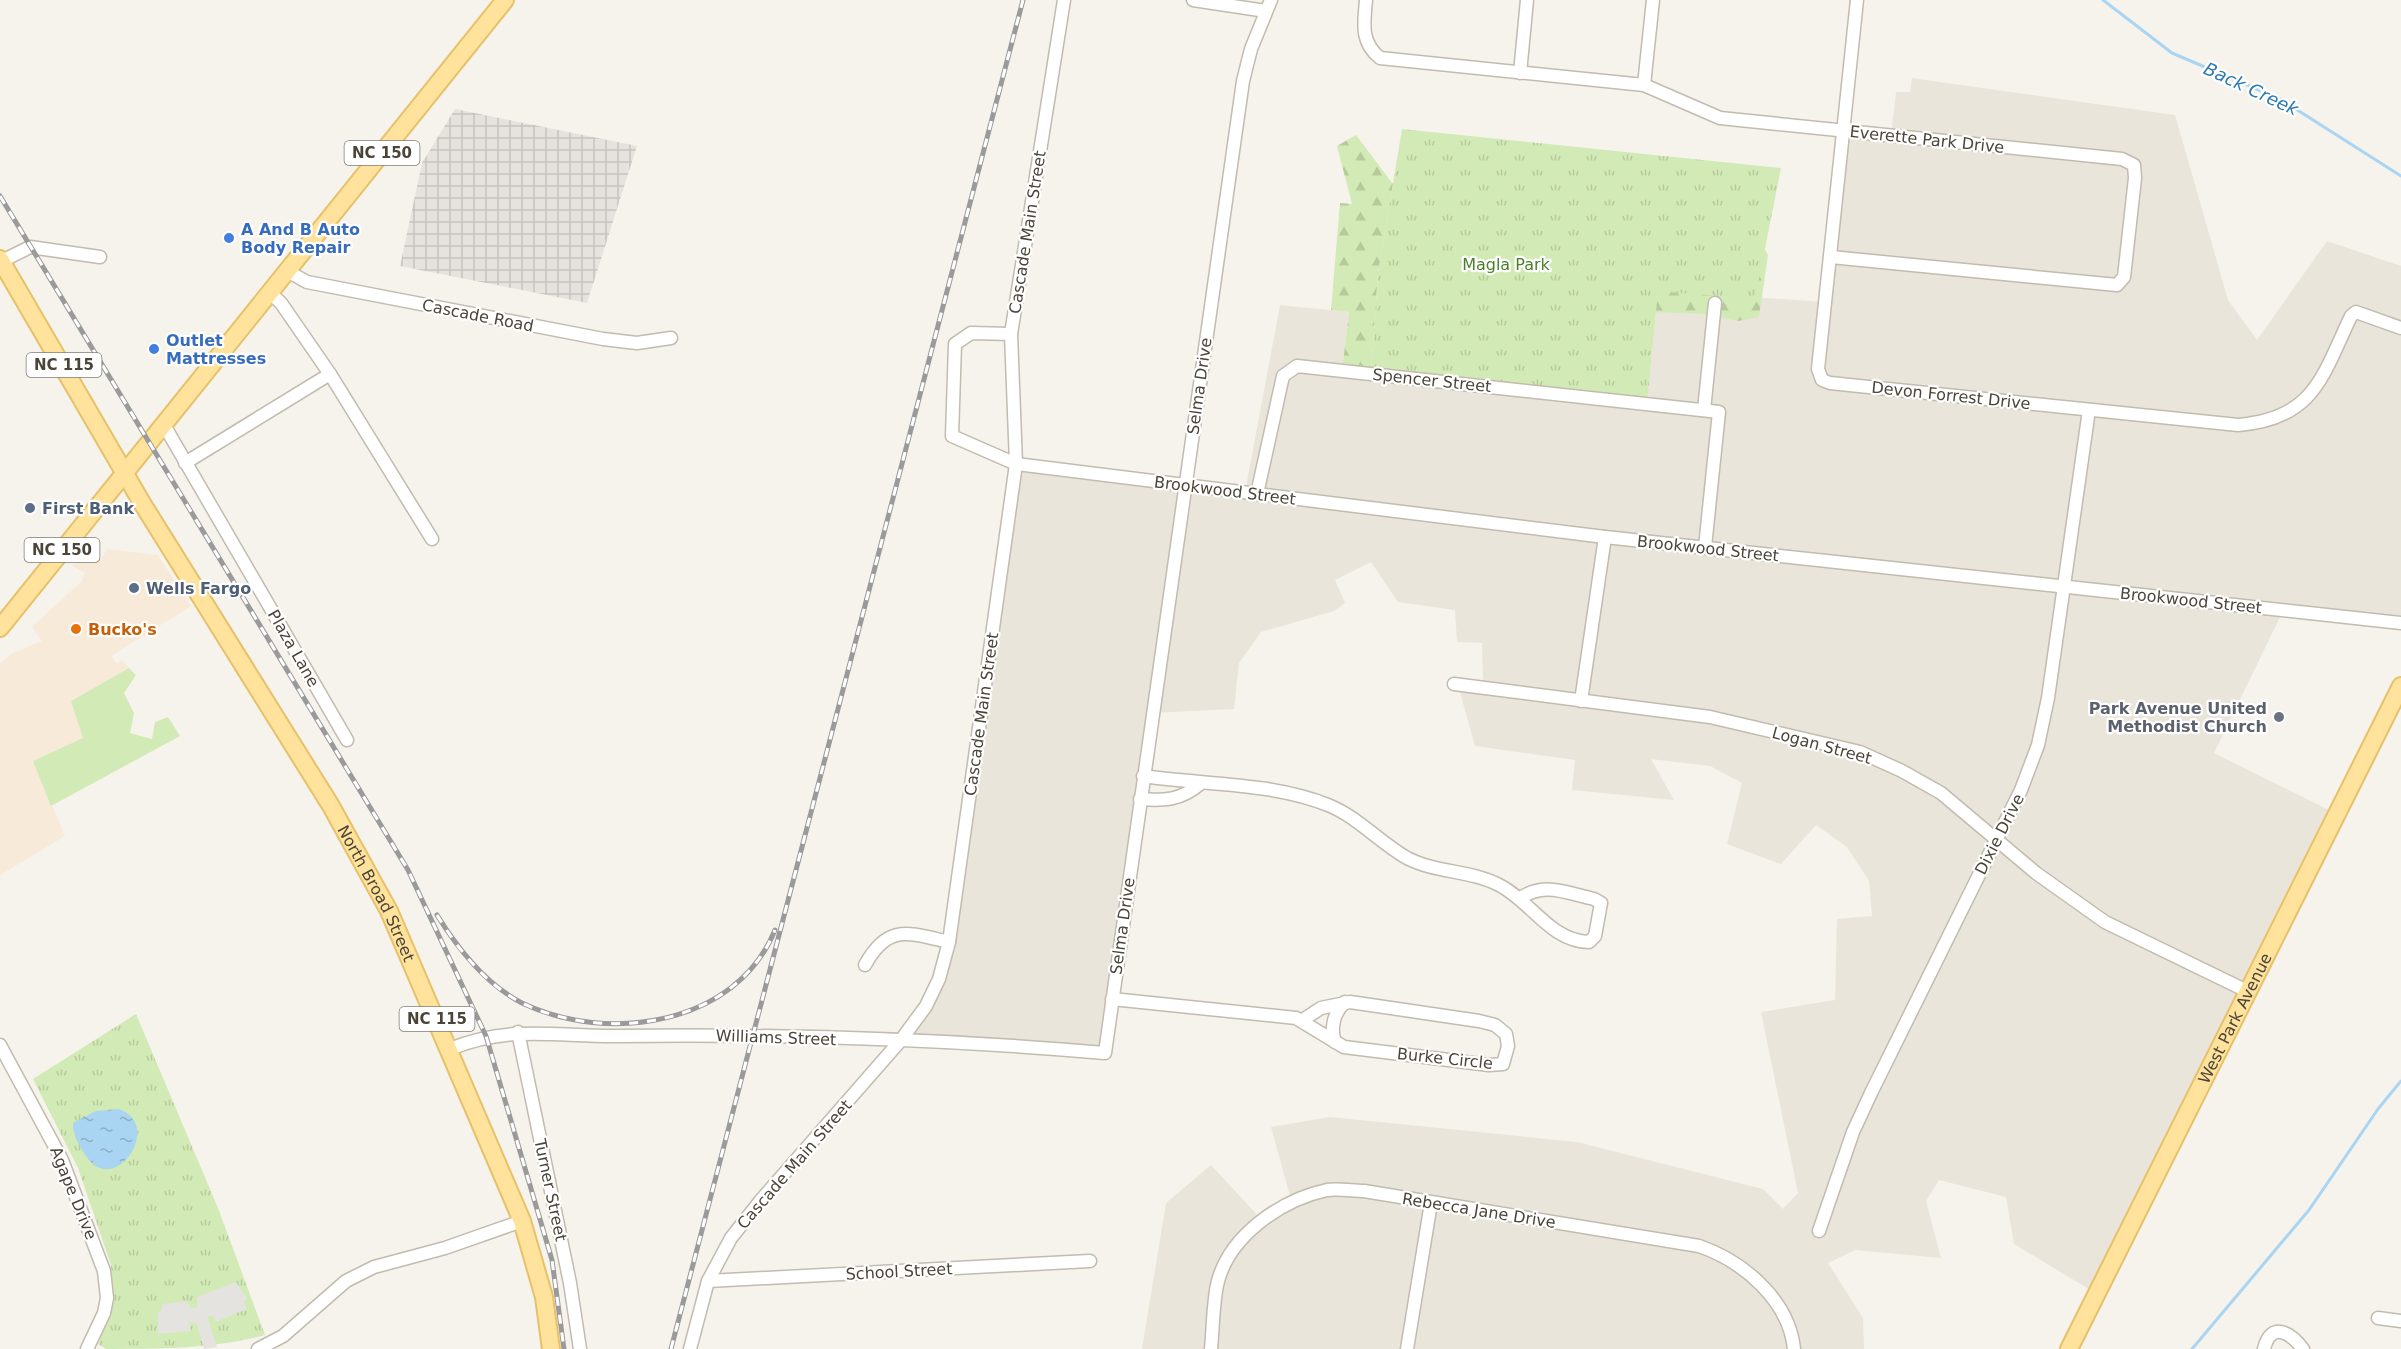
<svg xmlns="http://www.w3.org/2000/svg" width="2401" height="1349" viewBox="0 0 2401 1349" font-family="'DejaVu Sans',sans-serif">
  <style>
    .residential { fill: #eae5da }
    .commercial { fill: #f7ead8 }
    .industrial { fill: url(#industrial-grid) }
    .grass { fill: #d2eab5 }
    .forest { fill: url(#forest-firs) }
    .park { fill: url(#park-tufts) }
    .parking { fill: #e5e3e0 }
    .water { fill: url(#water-ripples) }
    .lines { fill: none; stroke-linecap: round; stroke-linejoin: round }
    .stream { stroke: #a9d4f2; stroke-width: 3 }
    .minor-casing { stroke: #c2bbae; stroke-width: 15 }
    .major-casing { stroke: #e6c16a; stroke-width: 20 }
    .minor { stroke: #fff; stroke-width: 12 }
    .major { stroke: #ffe39c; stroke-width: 16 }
    .rail-casing { stroke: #9a9a9a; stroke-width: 5 }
    .rail { stroke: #fff; stroke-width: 3; stroke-dasharray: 9; stroke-linecap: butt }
    .shop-dot { fill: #3f7fe0; stroke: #fff; stroke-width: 2 }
    .service-dot { fill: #5c6f8a; stroke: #fff; stroke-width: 2 }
    .food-dot { fill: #e8710a; stroke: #fff; stroke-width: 2 }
    .worship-dot { fill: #6b7280; stroke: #fff; stroke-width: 2 }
    .labels { text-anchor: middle; stroke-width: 4.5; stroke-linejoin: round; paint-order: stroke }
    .shield { fill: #fff; stroke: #817c74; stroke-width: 1.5 }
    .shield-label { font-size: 15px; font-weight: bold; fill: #4b4439 }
    .street-label { font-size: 16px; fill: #4b4439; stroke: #fff }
    .shop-label { font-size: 16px; font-weight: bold; fill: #366cbe; stroke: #fff; text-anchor: start }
    .park-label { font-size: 16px; fill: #4a7f2a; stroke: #fff }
    .service-label { font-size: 16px; font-weight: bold; fill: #4e5e75; stroke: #fff; text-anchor: start }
    .food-label { font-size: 16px; font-weight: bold; fill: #c56008; stroke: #fff; text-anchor: start }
    .worship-label { font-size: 16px; font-weight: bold; fill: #5b616d; stroke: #fff; text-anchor: end }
    .water-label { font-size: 18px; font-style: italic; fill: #2e7ab2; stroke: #fff }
  </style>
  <defs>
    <pattern id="industrial-grid" width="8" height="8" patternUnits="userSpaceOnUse" patternTransform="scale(1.5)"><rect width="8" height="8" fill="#e6e2dd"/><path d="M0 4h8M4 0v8" fill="none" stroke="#c7c3be"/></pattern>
    <pattern id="forest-firs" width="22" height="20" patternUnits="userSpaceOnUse" patternTransform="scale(1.5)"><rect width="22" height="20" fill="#d2eab5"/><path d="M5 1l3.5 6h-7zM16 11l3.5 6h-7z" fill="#b6ca9c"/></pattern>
    <pattern id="park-tufts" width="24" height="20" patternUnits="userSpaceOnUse" patternTransform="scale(1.5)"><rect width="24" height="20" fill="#d2eab5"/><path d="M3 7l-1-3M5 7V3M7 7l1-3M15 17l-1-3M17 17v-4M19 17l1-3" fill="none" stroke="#b6ca9c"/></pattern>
    <pattern id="water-ripples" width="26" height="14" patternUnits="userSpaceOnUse" patternTransform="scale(1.5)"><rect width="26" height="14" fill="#a9d4f2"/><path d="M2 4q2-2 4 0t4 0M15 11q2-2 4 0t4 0" fill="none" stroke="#8caec5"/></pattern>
  </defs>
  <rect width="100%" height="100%" fill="#f6f3ec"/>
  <path class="residential" d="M1912,78L2175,115L2228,300L2257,340L2327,241L2401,266V623L2283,611L2214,753L2337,814L2097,1294L2014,1244L2006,1197L1939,1180L1926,1201L1941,1258L1855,1250L1828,1263L1863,1318L1864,1349H1142L1166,1203L1211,1165L1262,1220L1292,1203L1271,1127L1330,1117L1577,1142L1763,1189L1783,1209L1798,1193L1761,1012L1835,1000L1837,919L1872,916L1869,881L1847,847L1816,825L1781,864L1727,844L1742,783L1710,766L1651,759L1674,800L1572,790L1575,760L1475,746L1458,685L1483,687L1482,643L1457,642L1455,610L1398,602L1371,562L1335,580L1345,603L1334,611L1261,632L1239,663L1234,709L1152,713L1105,1053L901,1040L939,979L1016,464L1245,492L1280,305L1349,312L1342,370L1647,403L1658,291L1826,302L1844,130L1891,135L1896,92H1910Z"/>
  <path class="commercial" d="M107,549L158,555L191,606L111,656L117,664L122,660L129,668L71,701L83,738L33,761L65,836L0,875V664L11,654L42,641L32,627L82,581L85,573L72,566L86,550L101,560Z"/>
  <path class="industrial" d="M455,109L637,146L587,303L400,266L422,163Z"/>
  <path class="grass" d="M129,668L136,675L124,693L134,713L130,733L152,739L155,722L168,717L180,736L51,806L33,761L83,738L71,701Z"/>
  <g class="forest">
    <path d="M1356,135L1393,184L1378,273L1371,374L1342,371L1349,312L1331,310L1340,203L1352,204L1337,146Z"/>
    <path d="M1760,241L1768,255L1759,317L1738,321L1704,314L1651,312L1656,268Z"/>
  </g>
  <g class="park">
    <path d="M1402,129L1781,168L1755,299L1658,291L1647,404L1371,374L1378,273Z"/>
    <path d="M136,1014L218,1208L265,1335C215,1349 159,1349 106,1349L98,1344L112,1307L111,1265L78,1168L33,1079Z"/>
  </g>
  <path class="parking" d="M236,1282L247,1299L244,1302L247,1309L215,1322L213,1316H207L217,1347L204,1349L197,1324L193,1322L189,1323L191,1331L158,1334V1313L162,1310V1304L187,1301L190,1308H197V1297Z"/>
  <path class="water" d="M118,1109C166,1123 113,1203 84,1153C77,1142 73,1135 73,1123L96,1111Z"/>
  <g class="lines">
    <g class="stream">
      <path d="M2103,0L2172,53L2280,99L2401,176"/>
      <path d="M2192,1349L2309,1210L2378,1109L2401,1081"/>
    </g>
    <g class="minor-casing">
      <g id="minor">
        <path d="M1193,0L1266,11"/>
        <path d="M1366,0C1364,23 1360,42 1380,58L1644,85L1720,118L2122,159L2134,165L2135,178L2124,277L2117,285L1831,257"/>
        <path d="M1857,0L1818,369L1822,380L1830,383L2238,425C2314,419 2322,377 2351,316L2356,312L2401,328"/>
        <path d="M1520,73L1527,0"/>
        <path d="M1644,85L1653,0"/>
        <path d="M2,261L30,247L100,257"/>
        <path d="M287,271L307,282L603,339L637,343L671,338"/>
        <path d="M270,293L281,303L330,374L432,539"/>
        <path d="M1011,334L971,333L955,344L952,436L1016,464L1605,537L2401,623"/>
        <path d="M1704,410L1715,303"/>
        <path d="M164,425L347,740"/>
        <path d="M185,463L330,374"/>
        <path d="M1257,494L1283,376L1297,366L1719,412L1705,547"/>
        <path d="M1454,684L1710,717L1860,752L1902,771L1941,793L2036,873L2105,922L2249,992"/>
        <path d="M1581,701L1605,537"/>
        <path d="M1143,776C1204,785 1270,782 1328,805C1358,817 1379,842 1407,858C1436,873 1470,870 1499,885C1531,901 1550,941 1589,942L1595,936L1601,903L1594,899C1566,893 1544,881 1519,899"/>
        <path d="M1140,799C1165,801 1181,800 1200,784"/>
        <path d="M865,965C888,923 909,933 949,942"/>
        <path d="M1112,999L1296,1018L1344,1047L1489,1065L1503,1064L1508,1046L1506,1034L1495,1025L1479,1021L1350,1002L1321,1008L1301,1021"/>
        <path d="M518,1032L570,1283L580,1349"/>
        <path d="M1335,1042C1330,1028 1334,1012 1345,1002"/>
        <path d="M0,1045L62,1160L104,1271L107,1298L104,1313L87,1349"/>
        <path d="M450,1049C511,1024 557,1037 620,1036C782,1034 943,1039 1105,1053L1243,81L1251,49L1271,0"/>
        <path d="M1819,1231L1853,1132L1871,1093L2021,790L2038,745L2048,698L2089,410"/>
        <path d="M708,1281L1090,1261"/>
        <path d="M2378,1318L2401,1321"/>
        <path d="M258,1349L283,1336L346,1281L374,1267L445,1248L522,1221"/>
        <path d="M690,1349L708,1281L731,1238L761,1200L901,1040L926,1006L939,979L949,942L1016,464L1011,334L1064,0"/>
        <path d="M1211,1349C1213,1328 1213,1305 1217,1285C1228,1236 1281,1200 1327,1190C1338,1188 1353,1191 1364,1191L1699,1246C1743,1261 1789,1300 1794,1349"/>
        <path d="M1407,1349L1431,1203"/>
        <path d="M2264,1349C2271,1320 2291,1333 2303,1349"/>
      </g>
    </g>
    <g class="major-casing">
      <g id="major">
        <path id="s1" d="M0,259L142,503L331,806L389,911L522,1221L544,1297L551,1349"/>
        <path d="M0,628L505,0"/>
        <path id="s2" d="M2069,1349L2401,686"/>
      </g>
    </g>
    <use href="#minor" class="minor"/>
    <use href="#major" class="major"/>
    <g class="rail-casing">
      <g id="rail">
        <path d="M0,196L408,870L486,1036L552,1260L564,1349"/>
        <path d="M437,915C458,949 485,984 522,1003C607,1044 736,1026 775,930"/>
        <path d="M671,1349L1023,0"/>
      </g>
    </g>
    <use href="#rail" class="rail"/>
  </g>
  <g class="shop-dot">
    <circle cx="229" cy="238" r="6"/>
    <circle cx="154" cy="349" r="6"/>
  </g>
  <g class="service-dot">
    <circle cx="30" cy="508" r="6"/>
    <circle cx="134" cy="588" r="6"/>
  </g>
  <circle class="food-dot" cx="76" cy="629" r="6"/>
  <circle class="worship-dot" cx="2279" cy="717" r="6"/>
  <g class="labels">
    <g class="shield">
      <rect x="344.5" y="141" width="75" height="24" rx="4.5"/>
      <rect x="26.5" y="353" width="75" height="24" rx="4.5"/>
      <rect x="24.5" y="538" width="75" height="24" rx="4.5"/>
      <rect x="399.5" y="1007" width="75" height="24" rx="4.5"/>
    </g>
    <g class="shield-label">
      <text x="382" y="158">NC 150</text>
      <text x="64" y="370">NC 115</text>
      <text x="62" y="555">NC 150</text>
      <text x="437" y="1024">NC 115</text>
    </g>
    <g class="street-label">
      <text transform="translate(1927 139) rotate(6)" y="6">Everette Park Drive</text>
      <text transform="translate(1027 232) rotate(-81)" y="6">Cascade Main Street</text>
      <text transform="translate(478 315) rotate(11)" y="6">Cascade Road</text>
      <text transform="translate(1432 380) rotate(6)" y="6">Spencer Street</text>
      <text transform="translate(1199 386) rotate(-82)" y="6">Selma Drive</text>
      <text transform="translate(1951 395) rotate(6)" y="6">Devon Forrest Drive</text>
      <text transform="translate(1225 490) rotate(7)" y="6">Brookwood Street</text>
      <text transform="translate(1708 548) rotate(6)" y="6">Brookwood Street</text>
      <text transform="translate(2191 600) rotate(6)" y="6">Brookwood Street</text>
      <text transform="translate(294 648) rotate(60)" y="6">Plaza Lane</text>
      <text transform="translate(981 714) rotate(-82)" y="6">Cascade Main Street</text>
      <text transform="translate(1822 745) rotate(15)" y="6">Logan Street</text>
      <text transform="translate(1999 834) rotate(-63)" y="6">Dixie Drive</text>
      <text dy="6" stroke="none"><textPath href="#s1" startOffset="738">North Broad Street</textPath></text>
      <text transform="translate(1122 926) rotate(-82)" y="6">Selma Drive</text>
      <text dy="6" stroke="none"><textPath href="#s2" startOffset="370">West Park Avenue</textPath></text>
      <text transform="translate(776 1037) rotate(2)" y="6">Williams Street</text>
      <text transform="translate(1445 1058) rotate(6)" y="6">Burke Circle</text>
      <text transform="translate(794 1164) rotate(-49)" y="6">Cascade Main Street</text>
      <text transform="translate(551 1190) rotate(78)" y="6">Turner Street</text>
      <text transform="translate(74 1193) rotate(68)" y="6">Agape Drive</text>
      <text transform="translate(1479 1210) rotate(9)" y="6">Rebecca Jane Drive</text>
      <text transform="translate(899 1271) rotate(-3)" y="6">School Street</text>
    </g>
    <g class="shop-label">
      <text x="241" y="235">A And B Auto<tspan x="241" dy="18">Body Repair</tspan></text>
      <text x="166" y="346">Outlet<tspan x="166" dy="18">Mattresses</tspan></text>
    </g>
    <g class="park-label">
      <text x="1506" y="270">Magla Park</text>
    </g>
    <g class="service-label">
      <text x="42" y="514">First Bank</text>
      <text x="146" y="594">Wells Fargo</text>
    </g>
    <g class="food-label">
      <text x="88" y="635">Bucko's</text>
    </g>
    <g class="worship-label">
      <text x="2267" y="714">Park Avenue United<tspan x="2267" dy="18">Methodist Church</tspan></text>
    </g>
    <g class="water-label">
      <text transform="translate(2251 89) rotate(25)" y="6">Back Creek</text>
    </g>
  </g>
</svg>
